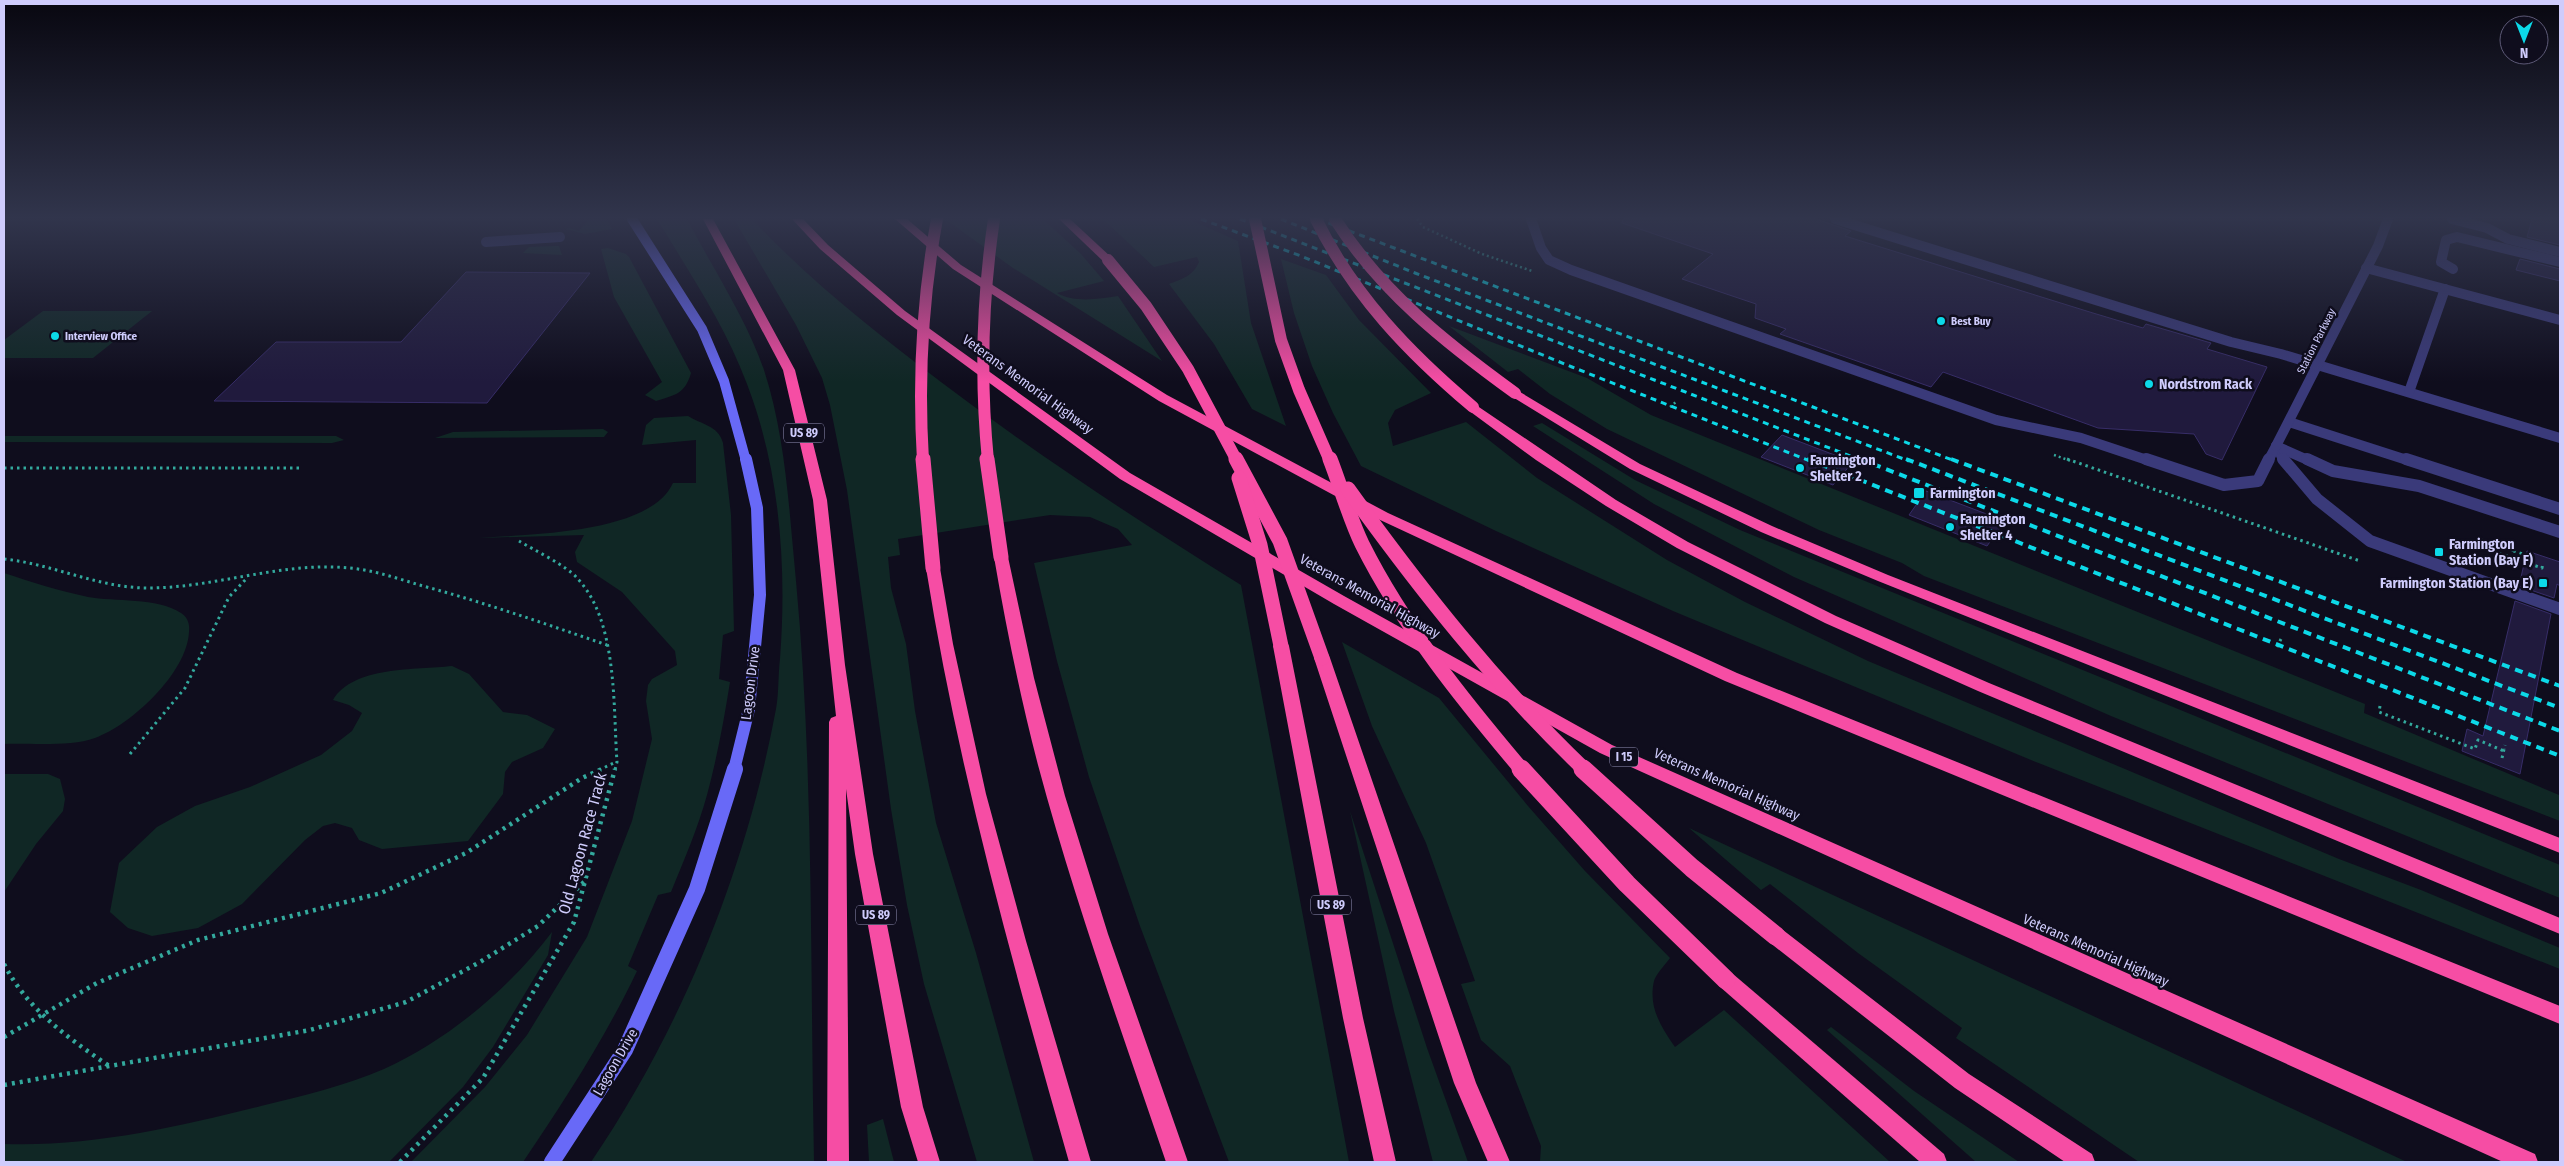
<svg xmlns="http://www.w3.org/2000/svg" width="2564" height="1166" viewBox="0 0 2564 1166" font-family="'Fira Sans Condensed',sans-serif">
  <style>
    .green { fill: #102725 }
    .building { fill: #201a3d; stroke: #372d68 }
    .lines { fill: none; stroke-linecap: round; stroke-linejoin: round }
    .path-far2 { stroke: #33a99d; stroke-width: 2.5; stroke-dasharray: 2 3; stroke-linecap: butt }
    .path-far1 { stroke: #33a99d; stroke-width: 3; stroke-dasharray: 2.5 4; stroke-linecap: butt }
    .path { stroke: #33a99d; stroke-width: 4.5; stroke-dasharray: 3 5; stroke-linecap: butt }
    .lane-far1 { stroke: #3a3a7a; stroke-width: 10 }
    .lane { stroke: #3a3a7a; stroke-width: 12 }
    .street { stroke: #3a3a7a; stroke-width: 10 }
    .secondary-far2 { stroke: #6869f7; stroke-width: 10 }
    .secondary-far1 { stroke: #6869f7; stroke-width: 12 }
    .secondary { stroke: #6869f7; stroke-width: 16 }
    .highway { fill: #f64da4; fill-rule: evenodd }
    .rail-far1 { stroke: #0cd9e8; stroke-width: 3; stroke-dasharray: 6 5; stroke-linecap: butt }
    .rail { stroke: #0cd9e8; stroke-width: 4; stroke-dasharray: 8 6; stroke-linecap: butt }
    .highway-bridge-far2 { stroke: #f64da4; stroke-width: 12 }
    .highway-bridge-far1 { stroke: #f64da4; stroke-width: 15 }
    .highway-bridge { stroke: #f64da4; stroke-width: 19 }
    .poi-dot { fill: #0cd9e8; stroke: #0f0d1d; stroke-width: 2 }
    .labels { text-anchor: middle; stroke-width: 5; stroke-linejoin: round; paint-order: stroke }
    .far-poi-label { font-size: 11px; font-weight: bold; fill: #cfccfc; stroke: #0f0d1d; text-anchor: start }
    .far-street-label { font-size: 11px; fill: #cfccfc; stroke: #0f0d1d }
    .shield { fill: #0f0d1d; stroke: #9593b9; stroke-width: 1 }
    .shield-label { font-size: 12px; font-weight: bold; fill: #cfccfc }
    .street-label { font-size: 14px; fill: #cfccfc; stroke: #0f0d1d }
    .poi-label { font-size: 14px; font-weight: bold; fill: #cfccfc; stroke: #0f0d1d; text-anchor: start }
    .near-street-label { font-size: 16px; fill: #cfccfc; stroke: #0f0d1d }
  </style>
  <rect width="100%" height="100%" fill="#0f0d1d"/>
  <g class="green">
    <path d="M589,219H607L612,229L585,234L566,229L569,228L579,231Z"/>
    <path d="M657,219H687C712,267 747,320 764,370C786,438 789,510 796,581C814,774 810,968 814,1162H591C682,1028 746,870 776,709C779,693 778,675 780,659C787,567 780,470 747,384C725,325 689,272 657,219Z"/>
    <path d="M734,219H752C809,280 875,332 941,382C1038,455 1138,521 1241,585L1349,1162H1229L1140,926L1089,777L1057,661L1034,563L1132,545L1118,529L1090,517L1050,515L898,539L900,555L888,557L891,588L906,644L915,711L936,823L976,953L1034,1162H977L924,984L907,905L891,809L847,490L830,405L822,378L796,325Z"/>
    <path d="M945,219H1043L1081,254L1104,281L1057,293C1075,303 1098,299 1118,296L1162,361L1013,268Z"/>
    <path d="M1103,219H1188L1238,241L1251,323L1286,426L1252,409L1214,344L1169,284C1182,279 1193,276 1199,262L1197,257L1154,267Z"/>
    <path d="M554,246H559L562,255L523,253L529,247Z"/>
    <path d="M608,248L626,254L629,257L691,373C685,394 675,395 656,401L645,395L662,382L614,297L601,249Z"/>
    <path d="M1281,259L1326,275L1359,320L1431,393L1395,410L1388,423L1393,446L1466,422L1537,478L1667,560L1745,602L1868,661L2339,859L2421,890L2560,948V969L2031,760L1673,611L1496,531L1361,466L1333,413L1312,366L1294,313Z"/>
    <path d="M43,311H152L93,358H4V340Z"/>
    <path d="M1449,326L1587,378L1651,415L2365,704L2364,713L2559,795L2560,793V821L1924,576L1902,563L1819,530L1607,429L1550,394L1518,369L1508,372Z"/>
    <path d="M688,416C702,425 718,425 723,443L731,515L734,631L723,635L719,679L730,682C724,720 717,758 707,795C698,828 684,860 671,892L658,895L628,966L637,971C605,1038 565,1100 523,1162H411L485,1087L527,1035L587,937L632,821L652,739L646,701L648,685L652,679L677,665L675,651L622,592L577,562L575,552L584,535L479,538C529,534 650,534 673,483H696V440L642,445L646,425L654,418Z"/>
    <path d="M1542,423L1635,480L1740,530L2560,865V898L2111,716L1794,577L1654,504L1533,426Z"/>
    <path d="M603,429L608,432L604,437L435,438L453,432Z"/>
    <path d="M4,436H336L344,440L332,443L4,442Z"/>
    <path d="M4,573C31,582 60,591 88,597C115,602 157,597 181,613C188,617 190,625 189,632C187,673 131,725 95,738C70,747 31,743 4,744Z"/>
    <path d="M1342,642L1439,698L1528,806L1585,871L1670,958C1665,965 1656,974 1654,981C1648,1007 1661,1027 1675,1047L1724,1010L1890,1162H1540L1541,1146L1510,1066L1481,1040L1461,984L1475,981L1426,843L1372,726Z"/>
    <path d="M452,666L469,674L503,712L527,715L555,729L543,748L512,762L505,772L503,794L468,841L382,849L359,840L352,828L335,823L323,826L305,840L242,904L198,928L152,936L128,928L110,912L119,863L157,827L195,806L250,787L321,755L352,731L362,713L349,705L333,700C353,666 416,670 452,666Z"/>
    <path d="M4,774H48L60,779L65,799L63,811L36,844L4,892Z"/>
    <path d="M1350,811L1427,1048L1468,1162H1433L1394,1011Z"/>
    <path d="M1689,828L2407,1162H2139L1956,1038L1962,1028L1858,953L1770,884L1761,890Z"/>
    <path d="M552,932L548,955L493,1047L463,1087L389,1162H4V1144C90,1147 178,1127 261,1106C301,1096 345,1086 384,1069C448,1040 510,988 552,932Z"/>
    <path d="M1831,1027L1914,1091L2019,1162H1976L1827,1030Z"/>
    <path d="M883,1119L894,1162H869L867,1125Z"/>
  </g>
  <g class="building">
    <path d="M1623,219H1816L1851,231L1845,236L2093,313L2143,328L2146,324L2211,343L2207,349L2267,367L2222,460L2206,454L2194,434L2098,428L1943,372L1931,387L1780,334L1786,329L1755,318L1756,304L1682,279L1713,254L1622,223Z"/>
    <path d="M2532,219H2560V245L2527,237Z"/>
    <path d="M2520,259L2560,269V281L2516,270Z"/>
    <path d="M466,272L590,273L487,403L214,401L276,342H401Z"/>
    <path d="M1782,435L1853,462L1833,485L1761,457Z"/>
    <path d="M1926,491L2005,521L1987,546L1909,515Z"/>
    <path d="M2527,551L2560,562V586L2557,584L2554,598L2519,586Z"/>
    <path d="M2515,601L2551,614L2520,774L2462,751L2467,729L2483,736Z"/>
  </g>
  <g class="lines">
    <g class="path-far2">
      <path d="M1417,219L1423,227L1482,254L1532,271"/>
      <path d="M1670,407L1676,402"/>
      <path d="M2054,455L2071,461"/>
    </g>
    <g class="path-far1">
      <path d="M2067,459L2360,561"/>
      <path d="M4,468H303"/>
      <path d="M2481,540L2518,552"/>
      <path d="M519,541C534,550 567,566 577,578C618,621 613,706 617,762L615,770"/>
      <path d="M2480,547L2531,564L2532,557L2481,540"/>
      <path d="M2480,547L2542,568L2543,563"/>
      <path d="M2480,547L2481,540"/>
      <path d="M4,559C53,564 98,588 148,588C218,588 287,559 358,569C380,572 402,580 423,586C486,603 546,624 607,645"/>
      <path d="M2277,647L2281,639"/>
      <path d="M2380,706L2379,712L2475,749L2478,740L2504,751V748"/>
      <path d="M130,754L185,688L229,597L247,578"/>
      <path d="M2502,758L2505,745"/>
      <path d="M599,770L616,762"/>
    </g>
    <g class="path">
      <path d="M4,964C28,1010 67,1037 109,1066"/>
      <path d="M4,1037L97,983L198,940L381,893L466,853L582,778L602,769"/>
      <path d="M4,1085L310,1030L406,1002L480,962L538,926L584,882"/>
      <path d="M400,1162L483,1078L574,922L615,769"/>
    </g>
    <g class="lane-far1">
      <path d="M1531,219L1541,248L1549,260L1571,270L1996,420L2081,438L2150,461"/>
      <path d="M1835,219L2231,342L2281,354L2560,438"/>
      <path d="M2452,219L2487,228L2508,239L2560,252"/>
      <path d="M486,242L560,237"/>
      <path d="M2366,268L2560,320"/>
      <path d="M2453,269L2441,262L2446,240L2457,237L2560,262"/>
      <path d="M2409,392L2445,289"/>
      <path d="M2289,422L2410,461"/>
      <path d="M2276,446L2284,461"/>
      <path d="M2276,446L2310,461"/>
      <path d="M2268,461L2276,446"/>
    </g>
    <g class="lane">
      <path d="M2146,459L2224,485L2258,481L2269,459"/>
      <path d="M2283,459L2317,499L2370,541L2560,609"/>
      <path d="M2307,459L2333,471L2419,486L2560,532"/>
      <path d="M2406,459L2560,509"/>
    </g>
    <path class="street" d="M2276,446L2378,246L2388,219"/>
    <path class="secondary-far2" d="M632,219L702,329L724,381L746,461"/>
    <path class="secondary-far1" d="M734,770L749,709L760,595L757,508L746,459"/>
    <path class="secondary" d="M552,1162L625,1050L697,889L735,769"/>
    <g class="highway">
      <path d="M703,219H713L795,370L827,500L845,665L873,854L923,1107L940,1162H918L901,1107L855,854L846,789L849,1162H827L829,722L831,718L836,716L813,500L783,370Z"/>
      <path d="M792,219H803L828,245L905,311L1130,473L1344,596L1612,745L2535,1154L2538,1162H2503L1600,753L1334,604L1120,479L897,315L820,249Z"/>
      <path d="M895,219H907L961,265L1167,395L1388,513L1737,673L2560,1006V1024L1725,681L1378,519L1159,401L953,269Z"/>
      <path d="M1059,219H1070L1112,258V262H1104Z"/>
      <path d="M1515,389L1640,464L1772,526L1888,575L2560,838V853L1878,581L1761,532L1630,469L1511,396L1509,393L1511,390Z"/>
      <path d="M1473,403L1616,500L1688,542L1836,616L1989,683L2560,918V934L1978,691L1825,623L1677,548L1606,506L1536,460L1468,410L1467,407L1468,404Z"/>
      <path d="M1001,552L1008,557L1034,678L1065,796L1108,934L1188,1162H1166C1121,1030 1074,899 1038,765C1020,696 1006,627 994,557Z"/>
      <path d="M933,563L940,568L953,644L986,794L1026,941L1091,1162H1069C1013,965 958,770 926,568Z"/>
      <path d="M1281,641L1287,642L1289,646L1363,1018L1396,1162H1374L1343,1018L1273,646L1275,642Z"/>
      <path d="M1322,652L1328,654L1330,658L1476,1083L1510,1162H1488L1454,1083L1314,658L1316,654Z"/>
      <path d="M1776,928L1783,930L1969,1074L2092,1154L2095,1162H2065L1955,1088L1769,942L1766,936L1769,930Z"/>
      <path d="M1726,971L1733,974L1944,1154L1947,1162H1920L1719,986L1716,980L1719,974Z"/>
    </g>
    <g class="rail-far1">
      <path d="M1201,219L1301,256L1572,367L1810,461"/>
      <path d="M1240,219L1863,461"/>
      <path d="M1281,219L1415,273L1909,461"/>
      <path d="M1318,219L1955,461"/>
    </g>
    <g class="rail">
      <path d="M1807,459L2560,756"/>
      <path d="M1860,459L2560,731"/>
      <path d="M1906,459L2560,708"/>
      <path d="M1951,459L2560,686"/>
    </g>
    <g class="highway-bridge-far2">
      <path d="M1255,219L1281,340L1299,390L1330,461"/>
      <path d="M1316,219C1353,295 1409,353 1473,407"/>
      <path d="M1335,219C1381,292 1446,343 1515,393"/>
      <path d="M1108,260L1146,306L1188,369L1237,461"/>
      <path d="M923,461C918,379 922,300 937,219"/>
      <path d="M988,461C980,379 982,300 994,219"/>
    </g>
    <g class="highway-bridge-far1">
      <path d="M923,459L933,568"/>
      <path d="M987,459L1001,557"/>
      <path d="M1236,459L1280,541L1322,658"/>
      <path d="M1330,459C1341,487 1349,517 1362,544C1403,626 1463,700 1522,770"/>
      <path d="M1239,478L1260,545L1281,646"/>
      <path d="M1348,489C1420,589 1495,684 1585,770"/>
    </g>
    <g class="highway-bridge">
      <path d="M1521,769L1627,884L1726,980"/>
      <path d="M1583,769L1692,868L1776,936"/>
    </g>
  </g>
  <linearGradient id="sky" x2="0" y2="1"><stop stop-color="#080710"/><stop offset="0.57" stop-color="#31354c"/><stop offset="1" stop-color="#31354c" stop-opacity="0"/></linearGradient>
  <rect width="2564" height="382" fill="url(#sky)"/>
  <g class="poi-dot">
    <circle cx="1941" cy="321" r="5"/>
    <circle cx="55" cy="336" r="5"/>
    <circle cx="2149" cy="384" r="5"/>
    <circle cx="1800" cy="468" r="5"/>
    <rect x="1913" y="487" width="12" height="12" rx="2.5"/>
    <circle cx="1950" cy="527" r="5"/>
    <rect x="2434" y="547" width="10" height="10" rx="2.5"/>
    <rect x="2538" y="578" width="10" height="10" rx="2.5"/>
  </g>
  <g class="labels">
    <g class="far-poi-label">
      <text x="1951" y="325">Best Buy</text>
      <text x="65" y="340">Interview Office</text>
    </g>
    <g class="far-street-label">
      <text transform="translate(2316 341) rotate(-63)" y="4">Station Parkway</text>
    </g>
    <g class="shield">
      <rect x="784" y="423.5" width="40" height="19" rx="4"/>
      <rect x="1610" y="747.5" width="28" height="19" rx="4"/>
      <rect x="1311" y="895.5" width="40" height="19" rx="4"/>
      <rect x="856" y="905.5" width="40" height="19" rx="4"/>
    </g>
    <g class="shield-label">
      <text x="804" y="437">US 89</text>
      <text x="1624" y="761">I 15</text>
      <text x="1331" y="909">US 89</text>
      <text x="876" y="919">US 89</text>
    </g>
    <g class="street-label">
      <text transform="translate(1028 384) rotate(36)" y="5">Veterans Memorial Highway</text>
      <text transform="translate(1370 596) rotate(29)" y="5">Veterans Memorial Highway</text>
      <text transform="translate(750 683) rotate(-83)" y="5">Lagoon Drive</text>
      <text transform="translate(1727 784) rotate(24)" y="5">Veterans Memorial Highway</text>
      <text transform="translate(2096 950) rotate(24)" y="5">Veterans Memorial Highway</text>
      <text transform="translate(615 1062) rotate(-60)" y="5">Lagoon Drive</text>
    </g>
    <g class="poi-label">
      <text x="2159" y="389">Nordstrom Rack</text>
      <text x="1810" y="465">Farmington<tspan x="1810" dy="16">Shelter 2</tspan></text>
      <text x="1930" y="498">Farmington</text>
      <text x="1960" y="524">Farmington<tspan x="1960" dy="16">Shelter 4</tspan></text>
      <text x="2449" y="549">Farmington<tspan x="2449" dy="16">Station (Bay F)</tspan></text>
      <text x="2533" y="588" text-anchor="end">Farmington Station (Bay E)</text>
    </g>
    <g class="near-street-label">
      <text transform="translate(582 843) rotate(-75)" y="6">Old Lagoon Race Track</text>
    </g>
  </g>
  <rect width="2564" height="1166" fill="none" stroke="#cfccfc" stroke-width="10"/>
  <g transform="translate(2524 40) rotate(180)"><circle r="24" fill="#0f0d1d" stroke="#5c5976"/>
  <path d="M0-4L9 19L0 12L-9 19Z" fill="#0cd9e8"/>
  <text y="-8" font-size="14" font-weight="bold" text-anchor="middle" fill="#cfccfc">N</text>
  </g>
</svg>
